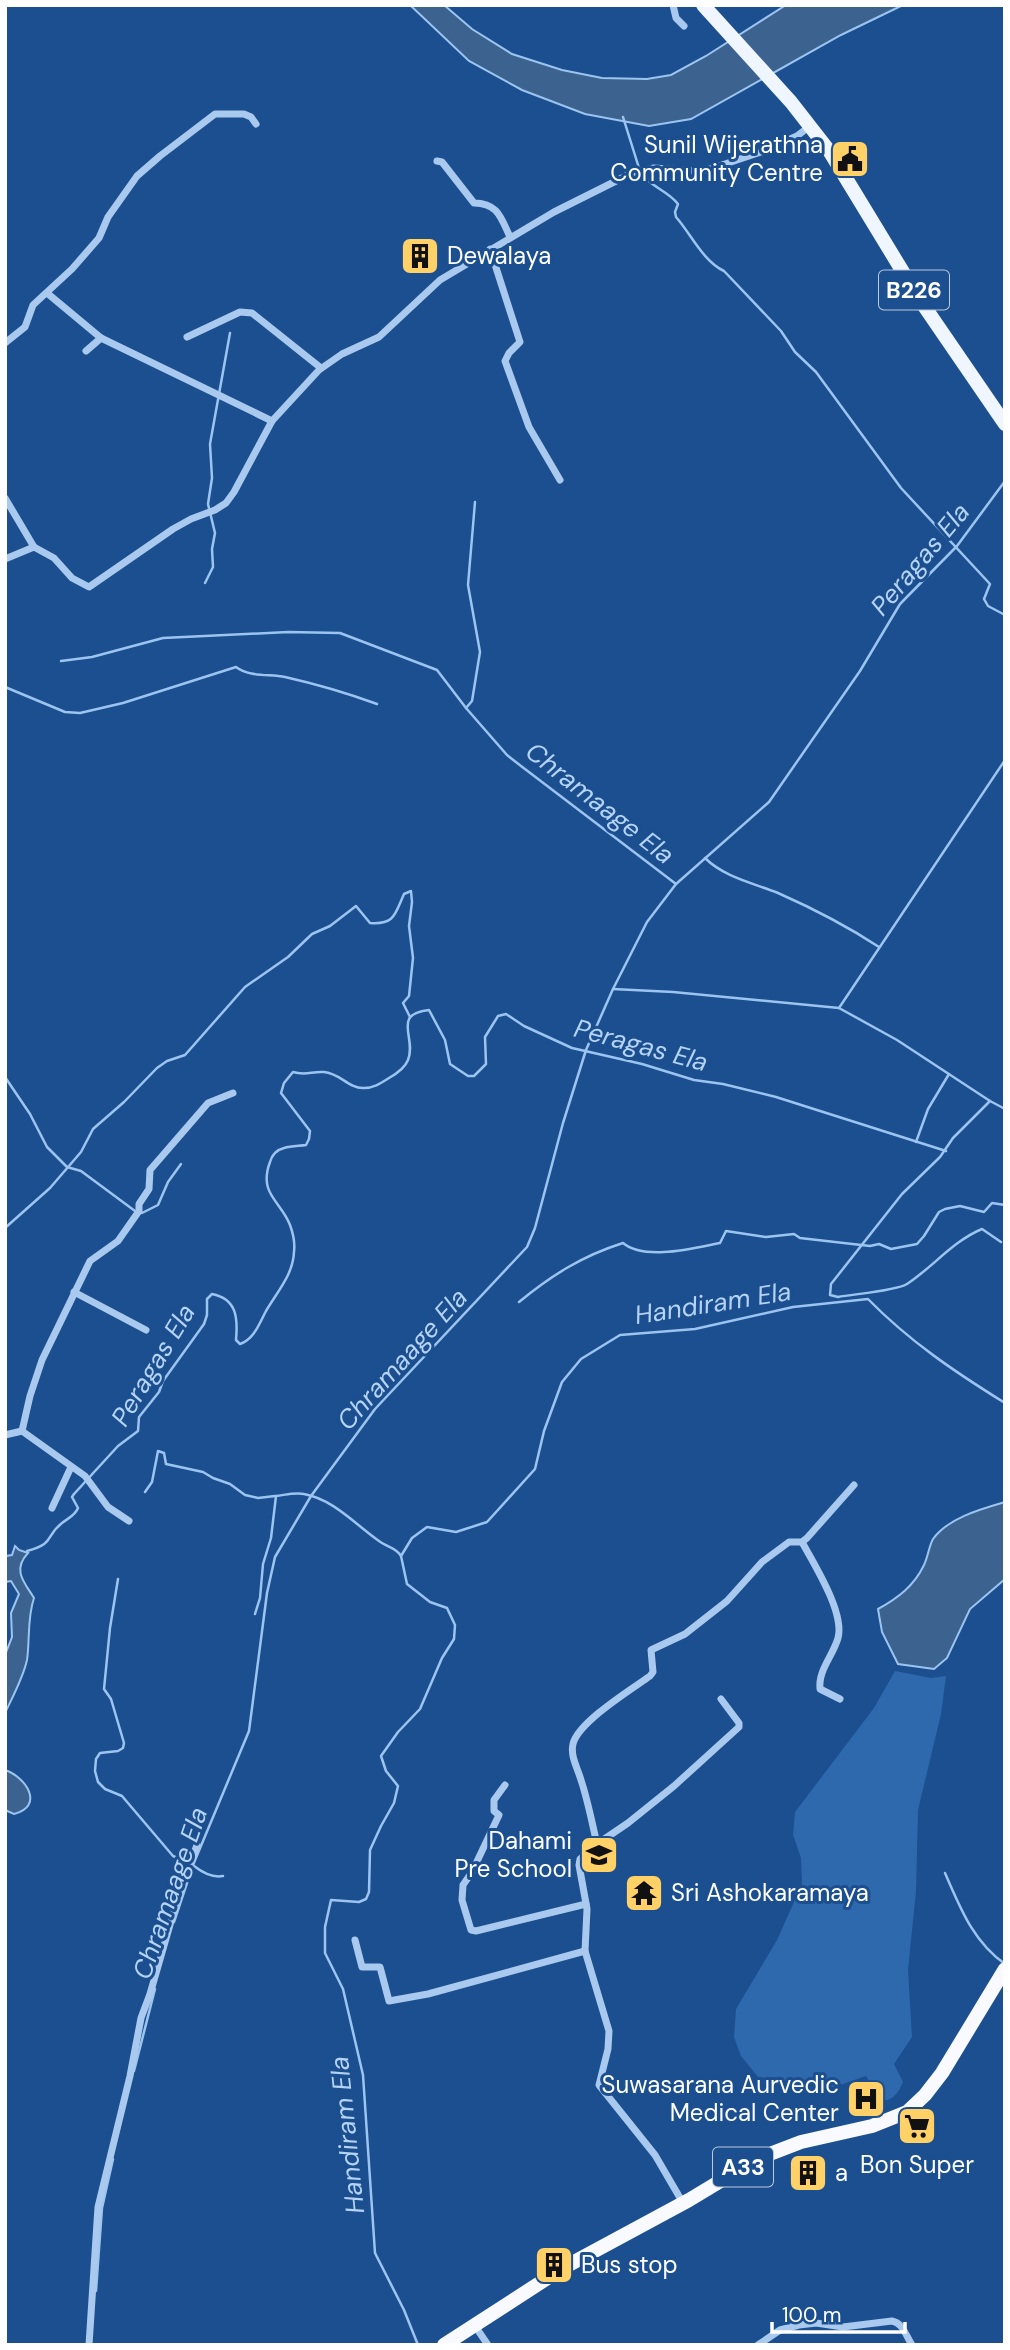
<svg xmlns="http://www.w3.org/2000/svg" width="1010" height="2350" viewBox="0 0 1010 2350" font-family="'DM Sans',sans-serif">
  <style>
    .green { fill: #2e69ad }
    .water { fill: #3c6290; stroke: #9cc4f0; stroke-width: 2 }
    .lines { fill: none; stroke-linecap: round; stroke-linejoin: round }
    .stream { stroke: #9cc4f0; stroke-width: 2.5 }
    .minor { stroke: #a9c9ee; stroke-width: 7 }
    .primary { stroke: #f0f6ff; stroke-width: 14 }
    .trunk { stroke: #f8faff; stroke-width: 14 }
    .labels { text-anchor: middle; stroke-width: 6; stroke-linejoin: round; paint-order: stroke }
    .shield { fill: #1b4f8f; stroke: #bbcadd; stroke-width: 2 }
    .shield-label { font-size: 23px; font-weight: bold; fill: #fff }
    .poi-label { font-size: 24px; fill: #fff; stroke: #1b4f8f; text-anchor: start }
    .water-label { font-size: 26px; font-style: italic; fill: #b5d3f5; stroke: #1b4f8f }
  </style>
  <rect width="100%" height="100%" fill="#1b4f8f"/>
  <path class="green" d="M895,1671L931,1678L946,1676L941,1714L918,1810L916,1891L908,1970L912,2037L894,2064L903,2082C899,2092 892,2103 880,2100L866,2076L834,2087L758,2077L741,2056L734,2037L736,2009L777,1940L802,1884L801,1858L793,1835L795,1812L874,1708Z"/>
  <g class="water">
    <path d="M410,5H444L472,29L512,54L562,70L602,78L647,79L671,75L706,56L786,5H903L841,35L691,119L649,126L585,114L522,90L469,61Z"/>
    <path d="M1005,1502V1579L970,1609L947,1658L934,1669L898,1664L882,1632L878,1609C898,1598 914,1586 924,1565C928,1557 929,1546 933,1539C948,1518 981,1509 1005,1502Z"/>
    <path d="M15,1546L19,1550L28,1553C11,1571 26,1584 34,1598C27,1618 30,1640 27,1660C23,1678 13,1696 5,1713V1655L12,1637L11,1613L19,1594L11,1581L5,1582V1556L12,1555Z"/>
    <path d="M5,1770C26,1777 45,1806 14,1814L5,1810Z"/>
  </g>
  <g class="lines">
    <g class="stream">
      <path d="M623,117L639,168"/>
      <path d="M642,174C651,187 668,191 678,204L675,212L676,217C691,234 703,261 724,271L781,331L795,352L816,372L901,488L990,584L984,599L988,606L1005,615"/>
      <path d="M205,583L213,567L212,549L215,533L208,504L212,478L210,444L230,333"/>
      <path d="M61,661L92,657L163,638L288,632L340,633L437,670L466,708"/>
      <path d="M5,687L65,712L80,713L123,703L236,667C249,677 269,674 285,677C316,684 347,693 377,704"/>
      <path d="M705,858C724,877 753,883 778,893C812,908 847,926 879,947"/>
      <path d="M676,884L769,802L860,671L900,604L957,546L1005,481"/>
      <path d="M613,989L673,992L839,1008L897,1040L990,1101L1005,1109"/>
      <path d="M839,1008L1005,760"/>
      <path d="M5,1077L30,1114L47,1147L67,1167L81,1171L135,1211"/>
      <path d="M990,1101L953,1138L940,1157L902,1194L831,1284L830,1295L838,1297C853,1294 896,1291 907,1284C933,1267 953,1241 982,1229L1001,1242"/>
      <path d="M916,1142L928,1109L949,1074"/>
      <path d="M142,1213L158,1205L168,1182L181,1164"/>
      <path d="M5,1228L50,1188L81,1152L93,1129L124,1102L157,1068L167,1061L185,1055L245,987L288,957L312,934L330,926L356,906L370,923C395,925 395,914 404,894L411,891L412,902L409,926L413,958L409,996L403,1003L410,1017"/>
      <path d="M519,1302C552,1275 582,1256 623,1243C645,1261 694,1248 720,1243L726,1231L766,1237L794,1234L800,1238L870,1246L879,1244L891,1249L917,1244L924,1236L939,1212L945,1209L960,1206L984,1212L992,1203L1005,1205"/>
      <path d="M145,1492L152,1482L158,1451L164,1453L166,1464L203,1472L213,1478L230,1484L245,1495L258,1498L275,1496"/>
      <path d="M27,1551C56,1543 44,1537 62,1523C68,1518 75,1516 78,1508L72,1497L74,1494L118,1446L138,1431L139,1417L159,1392L163,1381L204,1324L207,1315V1299L212,1294C237,1299 238,1318 236,1340L240,1344C254,1340 260,1322 266,1311C277,1292 293,1275 294,1252C295,1244 293,1233 290,1225C281,1201 258,1194 270,1162C272,1155 276,1150 284,1148C291,1146 299,1146 306,1145L309,1139L310,1131L281,1093L284,1083L293,1072C306,1076 312,1071 324,1072C340,1073 349,1089 364,1088C374,1088 381,1083 389,1078C396,1074 405,1068 408,1060C417,1038 391,1014 429,1010L445,1040L450,1064L468,1076H474L486,1064L485,1037L498,1016L506,1014L524,1026L572,1048L642,1064L694,1080L723,1084L776,1097L946,1151"/>
      <path d="M118,1579L110,1628L104,1689L111,1699L124,1743L123,1748L118,1751L100,1753L96,1759L95,1771L98,1782L105,1789L122,1796L173,1856L189,1863"/>
      <path d="M255,1614L260,1598L263,1564L271,1538L276,1496C285,1495 295,1492 304,1494C333,1499 356,1525 379,1541C387,1547 397,1548 401,1556"/>
      <path d="M194,1866C203,1873 212,1878 223,1876"/>
      <path d="M945,1873C960,1907 973,1942 1005,1964"/>
      <path d="M174,1922L193,1865L249,1731L267,1593L275,1557L311,1496L375,1409L527,1247L535,1228L563,1123L586,1050L613,989L647,922L676,884L521,766L507,755L466,708L472,701L480,652L468,585L475,502"/>
      <path d="M134,2071L155,1989"/>
      <path d="M96,2291L102,2208L113,2159"/>
      <path d="M418,2345L404,2310L375,2253L363,2075L343,1989L325,1953V1927L331,1900L359,1902L366,1899L369,1892L370,1850L381,1826L394,1803L398,1786L386,1771L381,1756L398,1732L420,1709L442,1658L454,1639L455,1625L447,1608L430,1602L407,1584L401,1556L412,1538L427,1527L456,1532L487,1522L535,1469L544,1431L562,1382L581,1359L620,1335L695,1329L793,1307L868,1299C909,1341 955,1372 1005,1403"/>
    </g>
    <g class="minor">
      <path d="M673,5L676,18L684,26"/>
      <path d="M437,161L442,162L474,203C498,203 501,218 510,237"/>
      <path d="M490,249L520,342L509,353L505,361L529,427L560,480"/>
      <path d="M47,293L101,338L272,421"/>
      <path d="M187,337L240,312L252,313L321,368"/>
      <path d="M5,343L25,327L33,305L72,269L99,238L108,217L137,176L160,156L215,114H244L251,117L256,124"/>
      <path d="M86,351L101,338"/>
      <path d="M5,498L34,547"/>
      <path d="M5,559L34,547L54,558L72,578L89,587L173,529L191,519L215,510L226,503L234,492L272,421L319,370L342,354L379,337L440,280L554,212L634,172L654,168L696,171L710,169L761,152L797,136L810,126"/>
      <path d="M74,1292L146,1330"/>
      <path d="M22,1431L85,1476L108,1507L129,1521"/>
      <path d="M5,1435L22,1431L30,1396L42,1360L90,1261L118,1241L139,1211V1204L149,1189L150,1170L208,1103L233,1093"/>
      <path d="M52,1508L71,1467"/>
      <path d="M802,1542C814,1564 845,1613 838,1638C833,1656 818,1670 820,1689L840,1699"/>
      <path d="M505,1785L494,1800V1811L499,1815L472,1872L463,1885L462,1900L471,1930L476,1931L586,1904"/>
      <path d="M597,1844L628,1823L674,1786L739,1727V1723L721,1699"/>
      <path d="M355,1940L362,1967H380L389,2001L428,1994L585,1951"/>
      <path d="M683,2203L655,2155L599,2085L608,2049L609,2031L585,1951L587,1909L579,1865L580,1859L597,1844C592,1823 588,1801 581,1780C578,1769 570,1756 573,1744C578,1722 632,1689 650,1676L653,1672L651,1650L685,1634L727,1601L762,1562L789,1542H802L807,1538L854,1485"/>
      <path d="M475,2326L488,2345"/>
      <path d="M89,2345L98,2207L130,2076L141,2018L150,1994L178,1897L197,1845"/>
      <path d="M758,2345L780,2330L799,2325L816,2323L843,2327L892,2321C903,2323 906,2336 912,2345"/>
    </g>
    <path class="primary" d="M703,5L791,102L830,152L920,300L1005,424"/>
    <path class="trunk" d="M444,2345L563,2268L689,2200L757,2159L801,2142L872,2126L907,2112L925,2095L942,2073L1005,1969"/>
  </g>
  <defs>
    <g id="civic-square" transform="scale(2.0125)"><rect x="-9" y="-9" width="18" height="18" rx="4" fill="#ffd166" stroke="#1b4f8f"/><path d="M-.6-6.5H3V-4.5H.6V-3L4-1V1h2V6H-6V1h2V-1L-.6-3ZM-1.2 2.5V6h2.4V2.5Z" fill="#111"/></g>
    <g id="building-square" transform="scale(2.0125)"><rect x="-9" y="-9" width="18" height="18" rx="4" fill="#ffd166" stroke="#1b4f8f"/><path d="M-4-6H4V6H1V3H-1V6H-4ZM-2.5-4.3h1.7v1.8h-1.7ZM.8-4.3h1.7v1.8H.8ZM-2.5-1h1.7V.8h-1.7ZM.8-1h1.7V.8H.8Z" fill="#111"/></g>
    <g id="school-square" transform="scale(2.0125)"><rect x="-9" y="-9" width="18" height="18" rx="4" fill="#ffd166" stroke="#1b4f8f"/><path d="M0-5L7-2L0 1L-7-2ZM-4 1L0 2.5L4 1V4Q0 6-4 4Z" fill="#111"/></g>
    <g id="temple-square" transform="scale(2.0125)"><rect x="-9" y="-9" width="18" height="18" rx="4" fill="#ffd166" stroke="#1b4f8f"/><path d="M0-6L5-2H3V0L6.5 2.5H4V6H1.5V3h-3V6H-4V2.5H-6.5L-3 0V-2H-5Z" fill="#111"/></g>
    <g id="hospital-square" transform="scale(2.0125)"><rect x="-9" y="-9" width="18" height="18" rx="4" fill="#ffd166" stroke="#1b4f8f"/><path d="M-5-5h3v3.5h4V-5h3V5h-3V1.5h-4V5h-3Z" fill="#111"/></g>
    <g id="supermarket-square" transform="scale(2.0125)"><rect x="-9" y="-9" width="18" height="18" rx="4" fill="#ffd166" stroke="#1b4f8f"/><path d="M-6-5.5h2.5l.6 2H6L4.5 2H-2.5L-4.4-4H-6ZM-1.5 3.2a1.3 1.3 0 1 0 .1 0ZM3 3.2a1.3 1.3 0 1 0 .1 0Z" fill="#111"/></g>
  </defs>
  <g fill-rule="evenodd">
    <use href="#civic-square" x="850" y="159"/>
    <use href="#building-square" x="420" y="256"/>
    <use href="#school-square" x="599" y="1855"/>
    <use href="#temple-square" x="644" y="1893"/>
    <use href="#hospital-square" x="866" y="2099"/>
    <use href="#supermarket-square" x="917" y="2126"/>
    <use href="#building-square" x="808" y="2173"/>
    <use href="#building-square" x="554" y="2265"/>
  </g>
  <g class="labels">
    <g class="shield">
      <rect x="879" y="270.5" width="70" height="39" rx="5"/>
      <rect x="713" y="2147.5" width="60" height="39" rx="5"/>
    </g>
    <g class="shield-label">
      <text x="914" y="298">B226</text>
      <text x="743" y="2175">A33</text>
    </g>
    <g class="poi-label">
      <text x="823" y="153" text-anchor="end">Sunil Wijerathna<tspan x="823" dy="28">Community Centre</tspan></text>
      <text x="447" y="264">Dewalaya</text>
      <text x="572" y="1849" text-anchor="end">Dahami<tspan x="572" dy="28">Pre School</tspan></text>
      <text x="671" y="1901">Sri Ashokaramaya</text>
      <text x="839" y="2093" text-anchor="end">Suwasarana Aurvedic<tspan x="839" dy="28">Medical Center</tspan></text>
      <text x="917" y="2173" text-anchor="middle">Bon Super</text>
      <text x="835" y="2181">a</text>
      <text x="581" y="2273">Bus stop</text>
    </g>
    <g class="water-label">
      <text transform="translate(920 559) rotate(-50)" y="9">Peragas Ela</text>
      <text transform="translate(600 803) rotate(38)" y="9">Chramaage Ela</text>
      <text transform="translate(641 1045) rotate(15)" y="9">Peragas Ela</text>
      <text transform="translate(713 1303) rotate(-9)" y="9">Handiram Ela</text>
      <text transform="translate(402 1359) rotate(-48)" y="9">Chramaage Ela</text>
      <text transform="translate(153 1365) rotate(-59)" y="9">Peragas Ela</text>
      <text transform="translate(170 1893) rotate(-71)" y="9">Chramaage Ela</text>
      <text transform="translate(347 2135) rotate(-96)" y="9">Handiram Ela</text>
    </g>
  </g>
  <rect width="1010" height="2350" fill="none" stroke="#ffffff" stroke-width="14"/>
  <path d="M772 2322v10h133v-10" fill="none" stroke="#ffffff" stroke-width="3.5"/>
  <text x="782" y="2322" font-size="21" fill="#ffffff" stroke="#1b4f8f" stroke-width="5" paint-order="stroke">100 m</text>
</svg>
